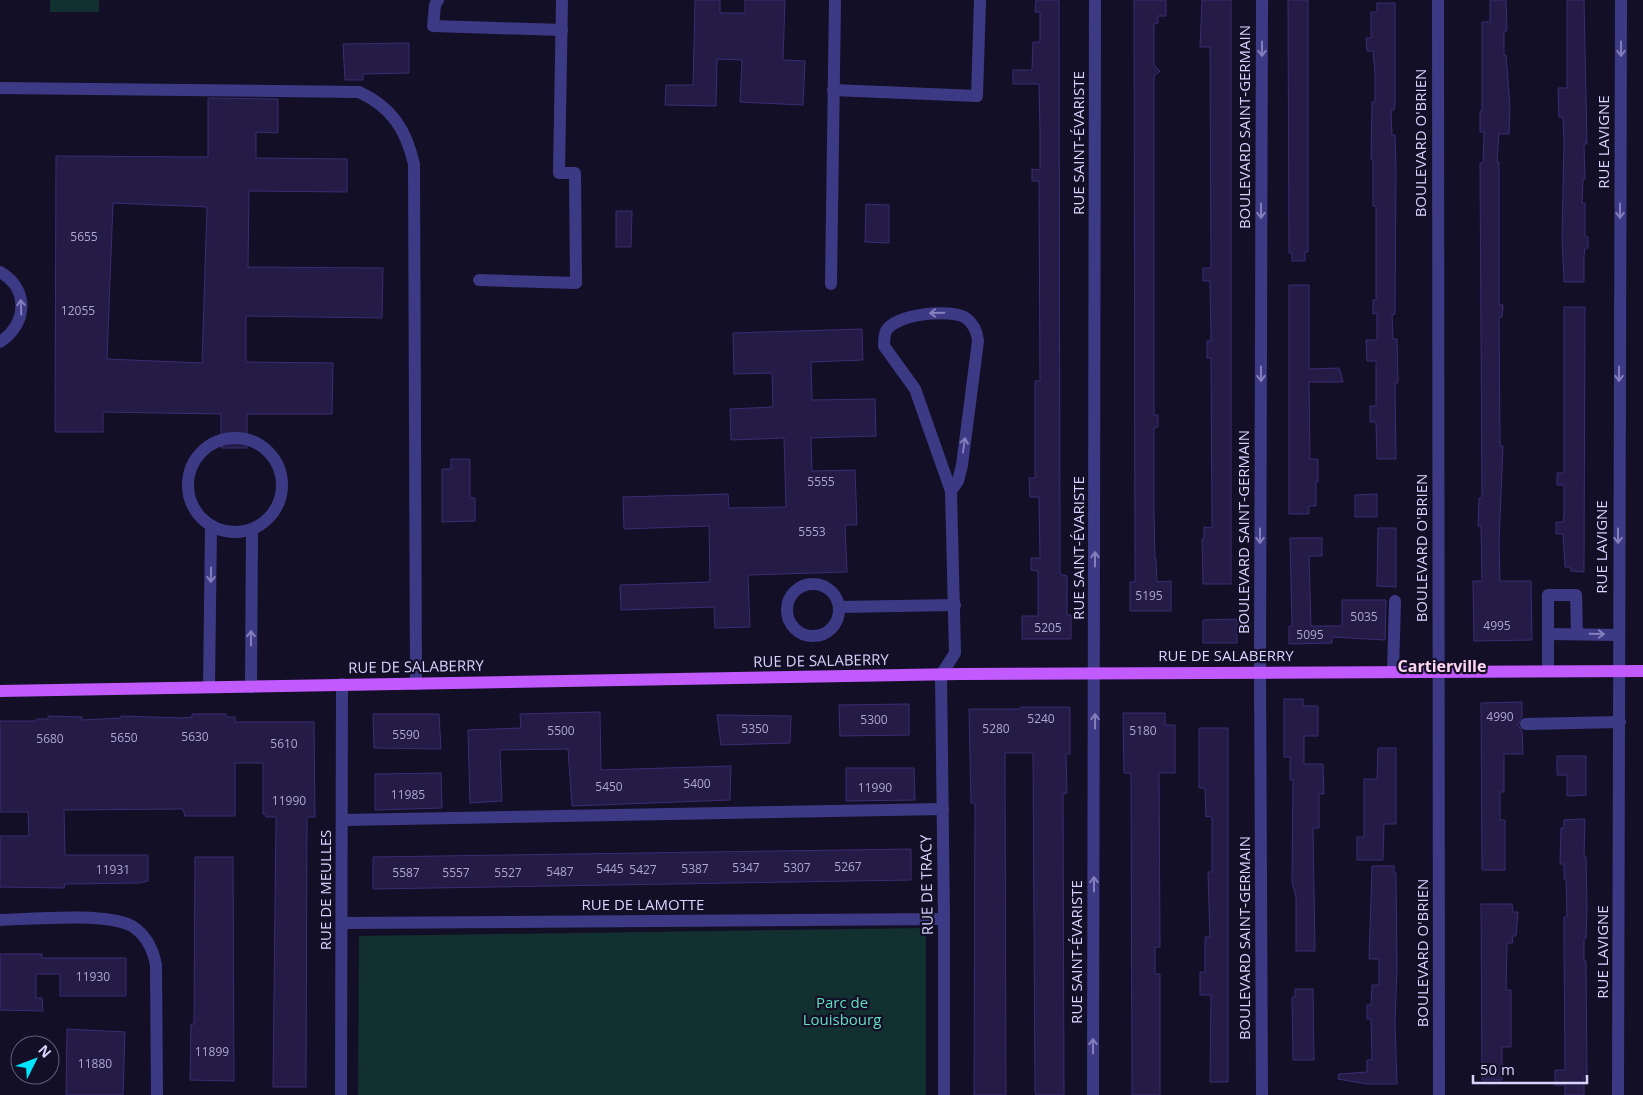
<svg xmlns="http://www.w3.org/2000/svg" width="1643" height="1095" viewBox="0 0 1643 1095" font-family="'Open Sans',sans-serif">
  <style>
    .green { fill: #12302f }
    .building { fill: #241b47; stroke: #3b2d73; fill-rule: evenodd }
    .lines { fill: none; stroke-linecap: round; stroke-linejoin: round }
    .minor { stroke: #3d3a85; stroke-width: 12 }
    .major { stroke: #c25bff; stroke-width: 12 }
    .oneway { stroke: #837fbc }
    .labels { text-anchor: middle; stroke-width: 4.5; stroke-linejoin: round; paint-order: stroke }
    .number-label { font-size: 12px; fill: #aca6d1 }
    .street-label { font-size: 15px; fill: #d9d4ff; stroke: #130f26 }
    .park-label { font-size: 15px; fill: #5fe0c0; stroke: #130f26 }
    .neighbourhood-label { font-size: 16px; font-weight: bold; fill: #ffd6f0; stroke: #130f26 }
  </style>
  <rect width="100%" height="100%" fill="#130f26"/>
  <g class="green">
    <rect x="50" y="0" width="49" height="12"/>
    <path d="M926,928V1095H358L359,936Z"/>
  </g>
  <g class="building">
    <path d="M695,0H720V13H745V0H785L783,60L805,61L803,105L740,102L742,60L717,59L716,106L665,105L666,85H693Z"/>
    <path d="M1036,0H1059L1060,574L1067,576V615H1071V639H1022V616H1038V571L1031,570V558H1040L1039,497H1030L1029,478H1035V381H1040L1039,181H1032V169L1040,170V129L1039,84H1013V70H1032L1033,42H1040V12H1035Z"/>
    <path d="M1134,0H1166V16H1158V23L1154,24V65L1160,71L1154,76V415H1158V427L1154,428V511L1155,559H1156L1157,582L1171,581V611H1130V582H1135Z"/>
    <path d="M1202,0H1231V584H1203L1202,539H1204V527L1212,528L1211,358H1207V341H1211V338L1210,281H1203V268H1211L1210,47H1200Z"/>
    <path d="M1288,0H1308V252H1305V261H1292V253H1289Z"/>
    <path d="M1490,0H1506L1507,31H1504V55H1506L1510,106L1509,134H1499L1497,162H1499V305H1503L1502,317H1499L1500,446H1503L1499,542L1500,581H1531L1532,640L1474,641L1473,581H1482L1481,526H1478L1479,498H1482L1480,163H1483L1484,132H1480V111H1482V22H1490Z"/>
    <path d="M1567,0H1584L1587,144H1584L1585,179H1583L1582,203H1585V236L1588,237V248H1585L1584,256V282H1564L1562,237L1564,141L1563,117H1559L1558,88H1567Z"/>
    <path d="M1377,3H1395V104L1394,110H1391L1392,135H1395L1396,169L1395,314L1392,315L1393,339H1397L1398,383H1395L1396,459H1377L1376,422H1370V406H1376V361H1367L1366,340H1377V313L1373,314V300H1376V206H1373V160L1371,159L1372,102H1375V72L1373,51H1367L1366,38H1371V12H1377Z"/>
    <path d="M409,43V73L363,74V80H345L343,44Z"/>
    <path d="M208,98L278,99V133L256,132V158L347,159V192L249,191L248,267L383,268L382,318L246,316V362L333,363L332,414H247V448H221V414L103,412V432H55L56,156L208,157ZM113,203L207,207L202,363L107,359Z"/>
    <path d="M866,204L889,205V243L865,242Z"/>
    <path d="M616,211H632L631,247H616Z"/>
    <path d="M1289,285H1309V369L1339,368L1343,382H1309L1310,459H1318V482H1316V506H1309V514H1289Z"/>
    <path d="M1564,307H1585L1584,572L1571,571L1570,567H1565L1563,534H1556V522H1563L1564,513V485H1557V473H1564Z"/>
    <path d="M862,329L863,360L811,362L812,400L875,399L876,436L811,438L812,471L855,470L857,525H845L847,572L748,575L750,627L715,628L714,607L621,610L620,585L710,582L709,526L624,529L623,497L728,494L729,508L786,507L784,438L731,440L730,409L773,407L772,373L734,374L733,333Z"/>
    <path d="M451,459H470V498H475V521L442,522V469H451Z"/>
    <path d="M1377,494V517H1355V495Z"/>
    <path d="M1378,528H1396V587L1377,586Z"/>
    <path d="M1290,538H1322V556H1309L1311,626H1342V600H1386L1385,640L1332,637V643L1289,644V626H1292Z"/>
    <path d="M1237,619V643H1203V620Z"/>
    <path d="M1284,699H1303V706H1318V736H1304V764H1323L1324,794H1319V828H1313L1315,951H1296V897L1292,882L1293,780H1290V757H1284Z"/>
    <path d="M1522,702V717L1518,725L1522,731L1523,754H1504V792H1500V820H1505V870H1482L1481,703Z"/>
    <path d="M909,704V735L840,736L839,705Z"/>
    <path d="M1021,707H1070V754H1066L1067,793L1063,794L1064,1095H1036L1035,1092L1033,753H1005L1006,1095H974L975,803H971L969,709H1020Z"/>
    <path d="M600,712L601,770L731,766L730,800L572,806L568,749L500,750L502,801L470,803L468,730L521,728L520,714Z"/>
    <path d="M1123,713H1165V725H1175V773H1159L1160,947H1155V974H1160V1095H1132L1131,773H1124Z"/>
    <path d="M192,714H226V717H235V722H314L315,817H307L306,1087H273L276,817H266V814H263V763H235V816H185L183,809L64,810L65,855H148V881L139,883L65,884L64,888L0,887V836H29L28,812H0V721H36V719H48V716L82,717V720L121,718V716L183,718L192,717Z"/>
    <path d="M373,714H439L441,749L374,748Z"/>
    <path d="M717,715L791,716L790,743L721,745Z"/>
    <path d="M1199,728H1228V1082H1210L1211,995H1200V972H1205V937H1210L1208,872H1212V819L1211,816L1206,817L1205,788H1199Z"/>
    <path d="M1378,748H1396V824H1384L1383,860H1357V837H1364V779H1377Z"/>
    <path d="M1557,756H1586V795L1567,796V775H1557Z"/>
    <path d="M846,768H914L915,800L846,801Z"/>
    <path d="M441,773L442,808L375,810V774Z"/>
    <path d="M1585,819L1584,857H1586L1587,906L1586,938L1584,939V961H1586L1587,1077H1584V1095H1565V1085H1555V1070H1565L1564,941V917H1567L1566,879H1564V864H1560L1561,828H1564V820Z"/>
    <path d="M911,849V880L373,889V857Z"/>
    <path d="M195,857H233L234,1081L190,1080L191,1024H194Z"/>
    <path d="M1372,866H1394V873H1396L1397,969L1395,1022L1397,1084H1367L1338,1079L1339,1074L1367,1072V1060H1372L1371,1019H1367V1005H1371L1372,985H1379V959H1369Z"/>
    <path d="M1481,904H1512L1513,912H1518L1516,936H1512L1513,943H1507L1506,990H1511V1047H1502V1080H1482Z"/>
    <path d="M0,954H42V958H126V996H60V974H36V998H42L43,1011L0,1010Z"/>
    <path d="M1295,989H1313L1314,1060H1293L1292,997H1295Z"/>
    <path d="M67,1029L125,1032L123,1095H66Z"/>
  </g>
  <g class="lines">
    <g class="minor">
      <path d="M438,0L435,5L433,26L562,30"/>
      <path d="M1262,0L1260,671L1262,1095"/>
      <path d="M1438,0L1439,1095"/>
      <path d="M0,88L359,92C392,107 406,130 414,164L416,684"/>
      <path d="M833,90L977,96L980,0"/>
      <path d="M0,272C30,289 27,325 0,342"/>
      <path d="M479,280L576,283L575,173H559L562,0"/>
      <path d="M831,284L835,0"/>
      <circle cx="235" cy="485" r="47"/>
      <circle cx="813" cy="610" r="26"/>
      <path d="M839,607L955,605"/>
      <path d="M1548,634L1618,635"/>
      <path d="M1393,671L1395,601"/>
      <path d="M1548,671V595H1576L1577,634"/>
      <path d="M209,687L211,526"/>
      <path d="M251,687L252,529"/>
      <path d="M1526,724L1620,722"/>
      <path d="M343,820L943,809"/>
      <path d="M0,920C31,919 106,912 132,926C146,935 153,949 156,965L157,1095"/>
      <path d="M343,923L944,919"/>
      <path d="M341,1095L342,684"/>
      <path d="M944,1095V919L941,675L955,653L951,491L915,389L884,346C884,341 884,336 886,331C895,314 951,308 966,318C974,324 977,331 978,341L962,465L958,481L951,491"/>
      <path d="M1093,1095L1095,0"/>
      <path d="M1618,1095L1621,0"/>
    </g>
    <path class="major" d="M0,691L960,674L1643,671"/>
  </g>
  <defs><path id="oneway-shaft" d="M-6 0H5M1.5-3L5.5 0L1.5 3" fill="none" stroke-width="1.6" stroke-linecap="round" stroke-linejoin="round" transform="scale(1.25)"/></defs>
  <g class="oneway">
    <use href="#oneway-shaft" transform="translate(1262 49) rotate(90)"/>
    <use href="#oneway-shaft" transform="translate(1621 49) rotate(90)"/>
    <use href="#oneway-shaft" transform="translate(1261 211) rotate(90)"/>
    <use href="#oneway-shaft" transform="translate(1620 211) rotate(90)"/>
    <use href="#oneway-shaft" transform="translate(21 307) rotate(-92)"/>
    <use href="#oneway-shaft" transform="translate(937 313) rotate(179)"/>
    <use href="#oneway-shaft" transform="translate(1261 374) rotate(90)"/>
    <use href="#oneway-shaft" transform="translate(1619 374) rotate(90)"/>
    <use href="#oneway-shaft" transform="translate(964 445) rotate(-82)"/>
    <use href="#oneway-shaft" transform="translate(1260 536) rotate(90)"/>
    <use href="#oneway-shaft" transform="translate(1618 536) rotate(90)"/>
    <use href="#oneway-shaft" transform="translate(1095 559) rotate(-90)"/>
    <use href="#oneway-shaft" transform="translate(211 575) rotate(91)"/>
    <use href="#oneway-shaft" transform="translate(1597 634) rotate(1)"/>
    <use href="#oneway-shaft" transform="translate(251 638) rotate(-90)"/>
    <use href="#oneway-shaft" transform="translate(1095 721) rotate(-90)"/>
    <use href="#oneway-shaft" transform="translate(1094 884) rotate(-90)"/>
    <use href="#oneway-shaft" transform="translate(1093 1046) rotate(-90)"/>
  </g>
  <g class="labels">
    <g class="number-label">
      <text x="84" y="241">5655</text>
      <text x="78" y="315">12055</text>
      <text x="821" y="486">5555</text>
      <text x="812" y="536">5553</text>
      <text x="1149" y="600">5195</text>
      <text x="1364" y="621">5035</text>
      <text x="1497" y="630">4995</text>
      <text x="1048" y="632">5205</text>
      <text x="1310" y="639">5095</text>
      <text x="1500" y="721">4990</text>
      <text x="1041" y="723">5240</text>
      <text x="874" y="724">5300</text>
      <text x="755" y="733">5350</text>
      <text x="996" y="733">5280</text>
      <text x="561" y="735">5500</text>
      <text x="1143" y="735">5180</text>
      <text x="406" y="739">5590</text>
      <text x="195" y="741">5630</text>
      <text x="124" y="742">5650</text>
      <text x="50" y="743">5680</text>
      <text x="284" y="748">5610</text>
      <text x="697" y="788">5400</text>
      <text x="609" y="791">5450</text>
      <text x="875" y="792">11990</text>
      <text x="408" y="799">11985</text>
      <text x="289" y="805">11990</text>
      <text x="848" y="871">5267</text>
      <text x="746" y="872">5347</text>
      <text x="797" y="872">5307</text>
      <text x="610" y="873">5445</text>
      <text x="695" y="873">5387</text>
      <text x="113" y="874">11931</text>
      <text x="643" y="874">5427</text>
      <text x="560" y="876">5487</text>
      <text x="406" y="877">5587</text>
      <text x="456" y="877">5557</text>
      <text x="508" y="877">5527</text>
      <text x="93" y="981">11930</text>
      <text x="212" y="1056">11899</text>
      <text x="95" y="1068">11880</text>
    </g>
    <g class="street-label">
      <text transform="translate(1245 127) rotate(-90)" y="5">BOULEVARD SAINT-GERMAIN</text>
      <text transform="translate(1604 142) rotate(-90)" y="5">RUE LAVIGNE</text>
      <text transform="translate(1079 143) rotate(-90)" y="5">RUE SAINT-ÉVARISTE</text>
      <text transform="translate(1421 143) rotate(-90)" y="5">BOULEVARD O'BRIEN</text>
      <text transform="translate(1244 532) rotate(-90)" y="5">BOULEVARD SAINT-GERMAIN</text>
      <text transform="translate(1602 547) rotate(-90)" y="5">RUE LAVIGNE</text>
      <text transform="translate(1079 548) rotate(-90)" y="5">RUE SAINT-ÉVARISTE</text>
      <text transform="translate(1422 548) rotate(-90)" y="5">BOULEVARD O'BRIEN</text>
      <text x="1226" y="661">RUE DE SALABERRY</text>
      <text transform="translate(821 661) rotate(-1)" y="5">RUE DE SALABERRY</text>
      <text transform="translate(416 667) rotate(-1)" y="5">RUE DE SALABERRY</text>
      <text transform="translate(927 885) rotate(-91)" y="5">RUE DE TRACY</text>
      <text transform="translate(326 890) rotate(-90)" y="5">RUE DE MEULLES</text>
      <text x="643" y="910">RUE DE LAMOTTE</text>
      <text transform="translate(1245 938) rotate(-90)" y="5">BOULEVARD SAINT-GERMAIN</text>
      <text transform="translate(1077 952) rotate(-90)" y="5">RUE SAINT-ÉVARISTE</text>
      <text transform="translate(1603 952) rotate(-90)" y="5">RUE LAVIGNE</text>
      <text transform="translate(1423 953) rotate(-90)" y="5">BOULEVARD O'BRIEN</text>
    </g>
    <g class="park-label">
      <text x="842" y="1008">Parc de<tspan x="842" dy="17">Louisbourg</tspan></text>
    </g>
    <g class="neighbourhood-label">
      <text x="1442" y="672">Cartierville</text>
    </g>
  </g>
  <g transform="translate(35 1060) rotate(48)"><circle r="24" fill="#130f26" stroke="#625e7d"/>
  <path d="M0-4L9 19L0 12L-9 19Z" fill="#00e5ff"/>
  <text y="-8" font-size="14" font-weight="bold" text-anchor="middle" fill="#d9d4ff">N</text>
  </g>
  <path d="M1473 1075v8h114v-8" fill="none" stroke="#d9d4ff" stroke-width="2.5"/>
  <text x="1480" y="1075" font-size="15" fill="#d9d4ff" stroke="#130f26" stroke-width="4" paint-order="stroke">50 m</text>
</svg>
